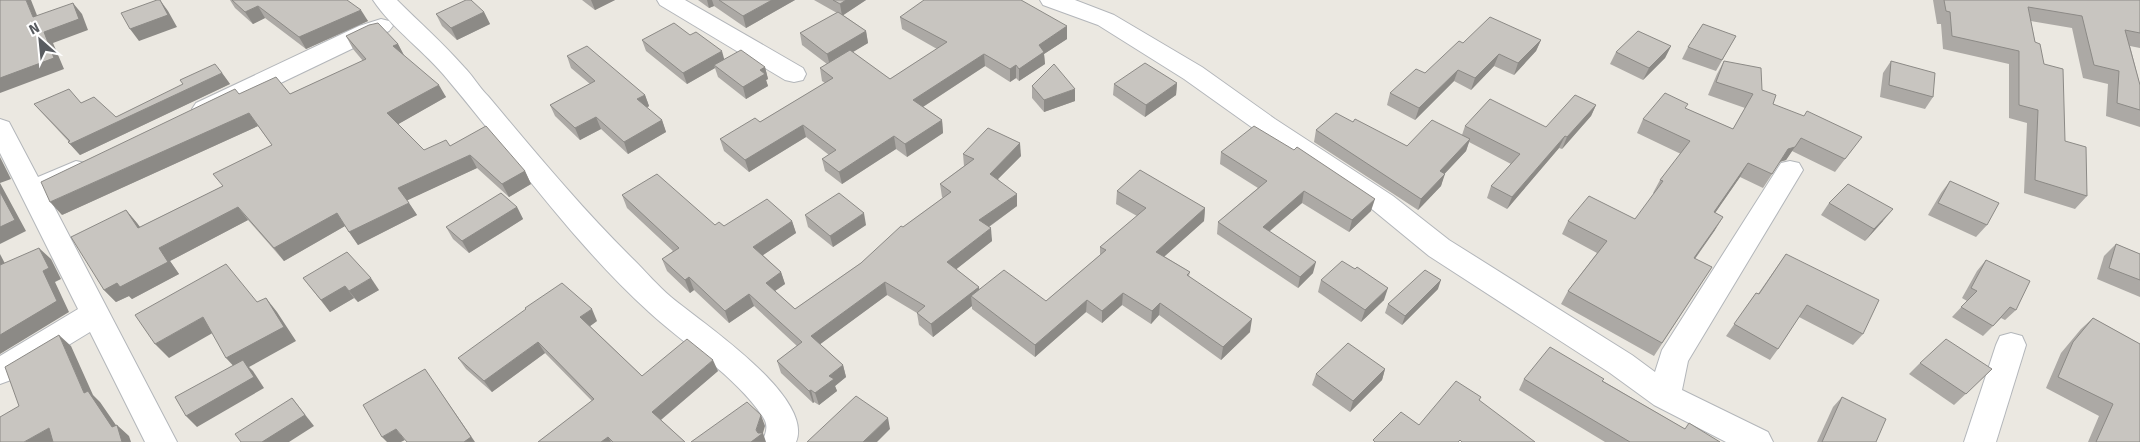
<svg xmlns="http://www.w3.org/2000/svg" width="2140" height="442" viewBox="0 0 2140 442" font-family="Signika,sans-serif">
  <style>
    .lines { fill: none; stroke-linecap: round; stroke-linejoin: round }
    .minor-casing { stroke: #b3b6ba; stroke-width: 2 }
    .minor { fill: #fff; fill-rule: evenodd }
    .wall { fill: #aca9a5 }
    .shaded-wall { fill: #8c8a86 }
    .building { fill: #c8c5c0; stroke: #8c8a86 }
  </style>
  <rect width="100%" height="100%" fill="#ebe8e1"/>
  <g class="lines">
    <g class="minor-casing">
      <g id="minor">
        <path d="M373,0H397C419,22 443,43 464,67C473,76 479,87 488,96C535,152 582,209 634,260C646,272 658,286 671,297C702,323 815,397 796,442H762C766,433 769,426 763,417C734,374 687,347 649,312C575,245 512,156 448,80C426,52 392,29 373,0Z"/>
        <path d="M657,0H685L803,68L806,74L803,80L794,82L785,80L660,5Z"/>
        <path d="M1040,0H1075L1114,15L1202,67L1275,119L1393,196L1449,240L1632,355L1655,372L1662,350L1781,163L1790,161L1799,163L1803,170L1688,361L1682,390L1768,432L1773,442H1726L1654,405L1610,373L1429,256L1373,210L1257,131L1184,79L1098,25L1043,5Z"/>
        <path d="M381,19L389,21L393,26L389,31L214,115L205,118L196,115L192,109L196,103L359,26Z"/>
        <path d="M0,119L9,122L38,177L76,161L85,163L89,170L85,177L48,195L177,442H145L90,332L11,380L0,384V356L78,309L0,153Z"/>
        <path d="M2011,333L2022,336L2026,345L1996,442H1964L1996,345L2000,336Z"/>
      </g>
    </g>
    <use href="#minor" class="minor"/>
  </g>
  <g class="wall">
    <path d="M230,0H347L368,21L306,49L265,18L253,24L235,8Z"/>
    <path d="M582,0H615L595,10Z"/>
    <path d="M698,0H795L746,28L714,6L709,8Z"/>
    <path d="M814,0H866L843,15L866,31L868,43L852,52L890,79L937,49L902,29L900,17L1067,26V39L1044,54L1045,64L1019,81L1016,78L1010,82L985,66L923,107L942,120L943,133L907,157L896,149L842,184L825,171L822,159L829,155L806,137L749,172L724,151L720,139L760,122L825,83L822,81L820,68L827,64L802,45L800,33L837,13Z"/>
    <path d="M1933,0H2140V48L2130,46L2140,85V127L2106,116L2108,84L2083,78L2072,28L2031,21L2035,42L2044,64L2065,141L2087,196L2075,209L2024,193L2027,123L2009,118V64L1943,49L1941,24H1937Z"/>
    <path d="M484,12L490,24L457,40L442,26L436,14Z"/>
    <path d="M690,35L724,59L765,67L768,79L766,80L768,86L746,99L718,77L715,68L687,84L646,51L642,40Z"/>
    <path d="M346,36L398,44L404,56L446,97L398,124L424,150L450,146L525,171L531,184L509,197L477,168L407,200L417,215L358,245L345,226L284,261L248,220L170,261L179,274L132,299L129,296L116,302L104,290L126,210L140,227L223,186L272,145L258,126L62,215L239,94H290L363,61L353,49Z"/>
    <path d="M1736,36L1716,71L1682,59L1688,47Z"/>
    <path d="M1541,40L1536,51L1514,75L1494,66L1471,90L1454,81L1415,120L1387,105L1390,93L1425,73L1463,43Z"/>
    <path d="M1671,46L1665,58L1643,80L1610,64L1616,52Z"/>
    <path d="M567,56L645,95L649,106L647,108L662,120L666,132L628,154L601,129L580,140L555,116L550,105L590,84L571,68Z"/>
    <path d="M1724,61L1762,90L1773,104L1852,150L1835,172L1792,151L1786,160L1780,162L1763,188L1740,177L1715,213V230L1695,259L1712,267L1654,356L1561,304L1568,291L1597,253L1562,234L1568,221L1635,219L1654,194L1653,193L1660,180L1681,154L1637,133L1643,119L1685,108L1733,129L1745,108L1708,95L1717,74Z"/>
    <path d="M1891,61L1933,97L1925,109L1880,97L1883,73Z"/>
    <path d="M222,73L230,84L80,155L68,142H69L34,104L81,103L116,117Z"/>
    <path d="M1177,83L1176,95L1145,117L1113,95L1114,84Z"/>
    <path d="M1032,86L1075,101L1044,112L1032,98Z"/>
    <path d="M1596,105L1591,116L1562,149L1559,148L1507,209L1487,198L1491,186L1511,164L1469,142L1466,151L1444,174L1441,186L1418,210L1314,142L1316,130L1353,122L1407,146L1462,135L1465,126L1546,127Z"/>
    <path d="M1221,152L1371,211L1349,232L1302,203L1269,232L1313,273L1298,288L1217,234L1218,222L1258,188L1220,164Z"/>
    <path d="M963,154L1021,156L998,179L1017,206L989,227L992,241L956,269L979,287V290L1046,301L1100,255V247L1137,216L1116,204L1117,191L1205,208L1204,221L1164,256L1190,272L1189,276L1250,332L1221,360L1159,315L1151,324L1122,305L1102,323L1086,312L1035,357L972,309V306L933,337L919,325L917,313L887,295L820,344L843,365L846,377L835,386L837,391L819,405L814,402L813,403L781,373L777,361L797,346L754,306L729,323L694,290L690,293L667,271L662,259L673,251L627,208L622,195L715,225L724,226L792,221L796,233L763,255L781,272L785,284L775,291L795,309L861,263L903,227L943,198L942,197L940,184L964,166Z"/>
    <path d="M1950,181L1987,225L1976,237L1928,215L1941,193Z"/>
    <path d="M1829,203L1883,221L1865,241L1821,215Z"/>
    <path d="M517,207L523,219L469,253L453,239L446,227Z"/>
    <path d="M805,215L866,225L833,247L808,227Z"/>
    <path d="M2116,244L2140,254V297L2097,279L2104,256Z"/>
    <path d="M1786,254L1863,334L1853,345L1799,317L1778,349L1770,360L1726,336L1756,293L1758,294Z"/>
    <path d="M1986,260L2016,310L2005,320L2001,318L1983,336L1952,317L1967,301L1962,298L1977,271Z"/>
    <path d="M303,278L379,290L358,302L354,298L330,312Z"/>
    <path d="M1321,280L1384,300L1361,322L1318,292Z"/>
    <path d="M1438,289L1402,325L1385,313L1388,304Z"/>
    <path d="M2093,318L2140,344V343V442H2088L2099,416L2046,388L2061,353L2081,329Z"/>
    <path d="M597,321L590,326L642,376L718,371L661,420L685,442H538L592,401L545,353L492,392L466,369L458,358Z"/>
    <path d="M1920,363L1992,369L1954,405L1909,374Z"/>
    <path d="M1385,369L1382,380L1350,412L1312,385L1316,374Z"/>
    <path d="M1524,379L1603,381L1685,429L1720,442H1605L1519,390Z"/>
    <path d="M1842,397L1876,442H1817L1833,407Z"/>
  </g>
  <g class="shaded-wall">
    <path d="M26,0H31L42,28L33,17Z"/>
    <path d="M160,0L168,11L177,27L139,41L130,29Z"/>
    <path d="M591,0H615L595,10Z"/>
    <path d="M707,0H712L714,6L709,8Z"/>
    <path d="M772,0H795L746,28L743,16Z"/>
    <path d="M846,0H866L842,16L840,4Z"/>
    <path d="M73,3L82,14L88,30L53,43L64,69L0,93V78L44,32Z"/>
    <path d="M258,6L265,18L253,24L245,12Z"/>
    <path d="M361,10L368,21L306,49L299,37Z"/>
    <path d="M484,12L490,24L457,40L451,28Z"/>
    <path d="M1067,26V39L1044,54L1045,64L1019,81V69L1039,45Z"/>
    <path d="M866,31L868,43L830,66L827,54Z"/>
    <path d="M1541,40L1536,51L1514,75L1518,63Z"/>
    <path d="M398,44L405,57L393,46Z"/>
    <path d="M1671,46L1665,58L1643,80L1649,68Z"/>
    <path d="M722,51L725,62L714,65L715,68L687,84L683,73Z"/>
    <path d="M984,54L985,66L915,112L913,100Z"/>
    <path d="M1499,54L1494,66L1471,90L1475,78Z"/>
    <path d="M1016,65V78L1010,82V69Z"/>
    <path d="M765,67L768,79L766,80L768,86L746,99L743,87L760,70Z"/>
    <path d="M1458,70L1454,81L1415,120L1419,108Z"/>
    <path d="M222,73L230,84L80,155L70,144Z"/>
    <path d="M1177,83L1176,95L1145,117L1146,105Z"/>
    <path d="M439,85L446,97L395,126L387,113Z"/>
    <path d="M1075,89V101L1044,112V100Z"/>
    <path d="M645,95L649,106L641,111L637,99Z"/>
    <path d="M1596,105L1591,116L1562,149L1567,137Z"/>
    <path d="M249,113L258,126L62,215L50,202Z"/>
    <path d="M596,117L601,129L580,140L575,128Z"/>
    <path d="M662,120L666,132L628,154L624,142Z"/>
    <path d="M942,120L943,133L907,157L905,144Z"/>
    <path d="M803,125L806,137L749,172L745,160Z"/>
    <path d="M894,136L896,149L842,184L839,172Z"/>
    <path d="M1565,136L1559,148L1507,209L1512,197Z"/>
    <path d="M1801,138L1786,160L1779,162L1788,149Z"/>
    <path d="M1470,139L1466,151L1436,183L1440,171Z"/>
    <path d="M1020,143L1021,156L991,186L990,174Z"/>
    <path d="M470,155L477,168L406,201L398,188Z"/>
    <path d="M0,157L11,179L0,183L26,231L0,244Z"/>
    <path d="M1748,163L1740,177L1706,226L1714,212Z"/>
    <path d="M525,171L531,184L509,197L502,184Z"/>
    <path d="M1445,174L1441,186L1418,210L1421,199Z"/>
    <path d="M1304,191L1302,203L1260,239L1263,227Z"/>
    <path d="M1017,194V206L980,233L979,220Z"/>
    <path d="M1375,199L1371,211L1349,232L1352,220Z"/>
    <path d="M409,203L417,215L358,245L349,232Z"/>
    <path d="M238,207L248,220L170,261L179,274L132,299L129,296L116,302L104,290L159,248Z"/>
    <path d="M517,207L523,219L469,253L462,241Z"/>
    <path d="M1205,208L1204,221L1155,265L1156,252Z"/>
    <path d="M1893,209L1883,221L1865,241L1874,229Z"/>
    <path d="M126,210L137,223L150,241L138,228Z"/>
    <path d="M337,213L345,226L284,261L274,248Z"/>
    <path d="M864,213L866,225L833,247L830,236Z"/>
    <path d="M1723,217L1715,230L1686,271L1694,258Z"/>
    <path d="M792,221L796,233L757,259L753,247Z"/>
    <path d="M991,228L992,241L949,275L947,262Z"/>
    <path d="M39,248L51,259L61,279L55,282L69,312L0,354V335L43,271Z"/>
    <path d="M0,254L12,277L0,265Z"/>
    <path d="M1316,262L1313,273L1298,288L1300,277Z"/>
    <path d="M781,272L785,284L769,295L766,283Z"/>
    <path d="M689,277L694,290L690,293L685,280Z"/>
    <path d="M371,278L379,290L358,302L349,291Z"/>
    <path d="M1441,280L1438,289L1402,325L1405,316Z"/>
    <path d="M885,282L887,295L815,348L811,336Z"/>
    <path d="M345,286L354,298L330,312L321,300Z"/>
    <path d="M979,287L980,299L971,296L972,306L933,337L931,324Z"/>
    <path d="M1388,288L1384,300L1361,322L1365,310Z"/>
    <path d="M1123,293L1122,305L1102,323V311Z"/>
    <path d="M749,294L754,306L729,323L725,311Z"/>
    <path d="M266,298L277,312L296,341L249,367L253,371L264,388L197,427L186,416L239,372L226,358Z"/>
    <path d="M1087,300L1086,312L1035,357V345Z"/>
    <path d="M1160,303L1159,315L1151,324L1152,311Z"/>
    <path d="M592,309L597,321L586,329L580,317Z"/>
    <path d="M203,317L216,331L169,358L155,344Z"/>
    <path d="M1252,319L1250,332L1221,360L1223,347Z"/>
    <path d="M59,335L71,346L93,395L100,402L118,428L117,425L129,436L131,442H122L112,427L84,393Z"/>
    <path d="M538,342L545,353L492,392L484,381Z"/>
    <path d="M713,360L718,371L657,423L652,412Z"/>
    <path d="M843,365L846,377L835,386L837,391L819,405L815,393L829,376Z"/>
    <path d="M1385,369L1382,380L1350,412L1353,401Z"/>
    <path d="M433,381L475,442H464Z"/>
    <path d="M811,390L814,402L813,403L809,391Z"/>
    <path d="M292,398L314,426L289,442H262Z"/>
    <path d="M761,415L765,426L763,433L766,442H751L756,430Z"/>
    <path d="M888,418L890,429L877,442H863Z"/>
    <path d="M49,428L56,442H24Z"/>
    <path d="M396,429L405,440L401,442H387L382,437Z"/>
    <path d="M608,437L611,442H601Z"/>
  </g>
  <g class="building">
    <path d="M0,0H26L33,17L73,3L79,19L44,32L54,58L0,78Z"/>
    <path d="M157,0H160L168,15L130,29L121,13Z"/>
    <path d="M232,0H347L361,10L299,37L258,6L245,12Z"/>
    <path d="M466,0H471L484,12L451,28L436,14Z"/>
    <path d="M719,0H772L743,16Z"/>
    <path d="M833,0H846L840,4Z"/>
    <path d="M924,0H1021L1067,26L1039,45L1044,52L1019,69L1016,65L1010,69L984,54L913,100L942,120L905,144L894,136L839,172L822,159L836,150L803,125L745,160L720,139L755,118L760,122L833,78L820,68L850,50L890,79L947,42L900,17Z"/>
    <path d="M1944,0H2140V33L2125,30L2140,85V110L2117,103L2119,71L2094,65L2082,16L2028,7L2035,42L2040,44L2044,64L2063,69L2065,141L2086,147L2087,196L2035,180L2038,110L2019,105V51L1952,36L1950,12L1946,11Z"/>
    <path d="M838,12L866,31L827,54L800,33Z"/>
    <path d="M1490,17L1541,40L1518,63L1499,54L1475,78L1458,70L1419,108L1390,93L1416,69L1425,73L1459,41L1463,43Z"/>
    <path d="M378,23L398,44L393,46L439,85L387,113L424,150L446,140L450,146L486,126L525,171L502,184L470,155L398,188L409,203L349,232L337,213L274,248L238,207L159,248L168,262L120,287L117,283L104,290L71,237L126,210L138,228L223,186L213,174L272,145L249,113L50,202L41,182L235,89L239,94L276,77L290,94L366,59L346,36L369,25Z"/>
    <path d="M674,23L690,35L696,32L722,51L683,73L642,40Z"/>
    <path d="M1703,24L1736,36L1722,60L1688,47Z"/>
    <path d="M1638,31L1671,46L1649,68L1616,52Z"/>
    <path d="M587,46L645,95L637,99L662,120L624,142L596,117L575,128L550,105L595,81L567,56Z"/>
    <path d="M741,50L765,67L760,70L765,74L743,87L714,65Z"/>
    <path d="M1724,61L1761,68L1762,90L1776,95L1773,104L1804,116L1807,111L1862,137L1845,159L1801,138L1795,147L1788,149L1772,174L1748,163L1714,212L1723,217L1694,258L1712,267L1662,343L1568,291L1607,241L1568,221L1589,196L1635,219L1663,181L1660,180L1690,141L1643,119L1665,93L1688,104L1685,108L1733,129L1753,94L1716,82Z"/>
    <path d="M1891,61L1935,73L1933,97L1889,85Z"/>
    <path d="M1145,63L1177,83L1146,105L1114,84Z"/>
    <path d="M215,64L222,73L70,144L68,142L70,141L34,104L69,89L81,103L94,97L116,117L183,84L180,80Z"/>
    <path d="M1054,64L1075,89L1044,100L1032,86Z"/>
    <path d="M1575,95L1596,105L1567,137L1565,136L1512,197L1491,186L1520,154L1465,126L1490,99L1546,127Z"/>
    <path d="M1336,113L1353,122L1355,119L1407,146L1432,120L1470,139L1440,171L1445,174L1421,199L1316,130Z"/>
    <path d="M1254,126L1294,150L1297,147L1375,199L1352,220L1304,191L1263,227L1316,262L1300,277L1218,222L1267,181L1221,152Z"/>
    <path d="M988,128L1020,143L990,174L1017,194L979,220L991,228L947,262L979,287L931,324L917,313L925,306L885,282L811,336L843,365L829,376L834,379L815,393L811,390L809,391L777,361L802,342L749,294L725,311L689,277L685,280L662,259L679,248L622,195L657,174L715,225L719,222L724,226L767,199L792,221L753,247L781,272L766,283L795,309L861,263L901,226L903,227L951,192L940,184L974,159L963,154Z"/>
    <path d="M1140,170L1205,208L1156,252L1190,272L1187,275L1252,319L1223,347L1160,303L1152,311L1123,293L1102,311L1087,300L1035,345L971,296L1004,270L1046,301L1106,250L1100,247L1146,208L1117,191Z"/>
    <path d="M1950,181L1999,203L1987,225L1938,203Z"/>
    <path d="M1848,184L1893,209L1874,229L1829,203Z"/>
    <path d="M0,192L15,220L0,227Z"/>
    <path d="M501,193L517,207L462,241L446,227Z"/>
    <path d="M839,193L864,213L830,236L805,215Z"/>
    <path d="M2116,244L2140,254V280L2109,268Z"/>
    <path d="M39,248L49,268L43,271L57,301L0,335V265Z"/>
    <path d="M347,252L371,278L349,291L345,286L321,300L303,278Z"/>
    <path d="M1786,254L1879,300L1863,334L1807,305L1778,349L1734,324L1756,293L1759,294Z"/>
    <path d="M1986,260L2030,281L2016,310L2010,307L1993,326L1961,307L1977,291L1971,288Z"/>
    <path d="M1342,261L1355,269L1357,267L1388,288L1365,310L1321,280Z"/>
    <path d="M226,264L257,302L266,298L284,327L226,358L203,317L155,344L135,315Z"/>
    <path d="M1425,270L1441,280L1405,316L1388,304Z"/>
    <path d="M562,283L592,309L580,317L642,376L687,339L713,360L652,412L685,442H613L608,437L601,442H538L594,399L538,342L484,381L458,358L526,309L525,308Z"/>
    <path d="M2093,318L2140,344V442H2096L2113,404L2058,377L2073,342Z"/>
    <path d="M59,335L84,393L88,391L112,427L117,425L122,442H53L49,428L24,442H0V417L19,406L5,367Z"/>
    <path d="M1946,339L1992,369L1966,394L1920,363Z"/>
    <path d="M1348,343L1385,369L1353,401L1316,374Z"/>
    <path d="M1550,347L1604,379L1602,381L1685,429L1689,423L1720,442H1630L1524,379Z"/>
    <path d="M243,360L254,377L186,416L175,397Z"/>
    <path d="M425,369L471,437L464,442H407L396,429L382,437L363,405Z"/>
    <path d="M1456,381L1481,397L1479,400L1535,442H1462L1460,440L1458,442H1375L1373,440L1401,412L1419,425Z"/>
    <path d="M856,396L888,418L863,442H807Z"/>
    <path d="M1842,397L1886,419L1876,442H1822Z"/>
    <path d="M292,398L305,415L262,442H241L235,434Z"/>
    <path d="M747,402L761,415L756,430L758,433H763L751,442H691Z"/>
  </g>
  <g transform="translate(40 40) rotate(333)" stroke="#ffffff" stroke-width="4" paint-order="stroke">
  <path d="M0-4L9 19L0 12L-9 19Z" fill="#595c60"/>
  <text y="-8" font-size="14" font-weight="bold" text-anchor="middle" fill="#595c60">N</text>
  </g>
</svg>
